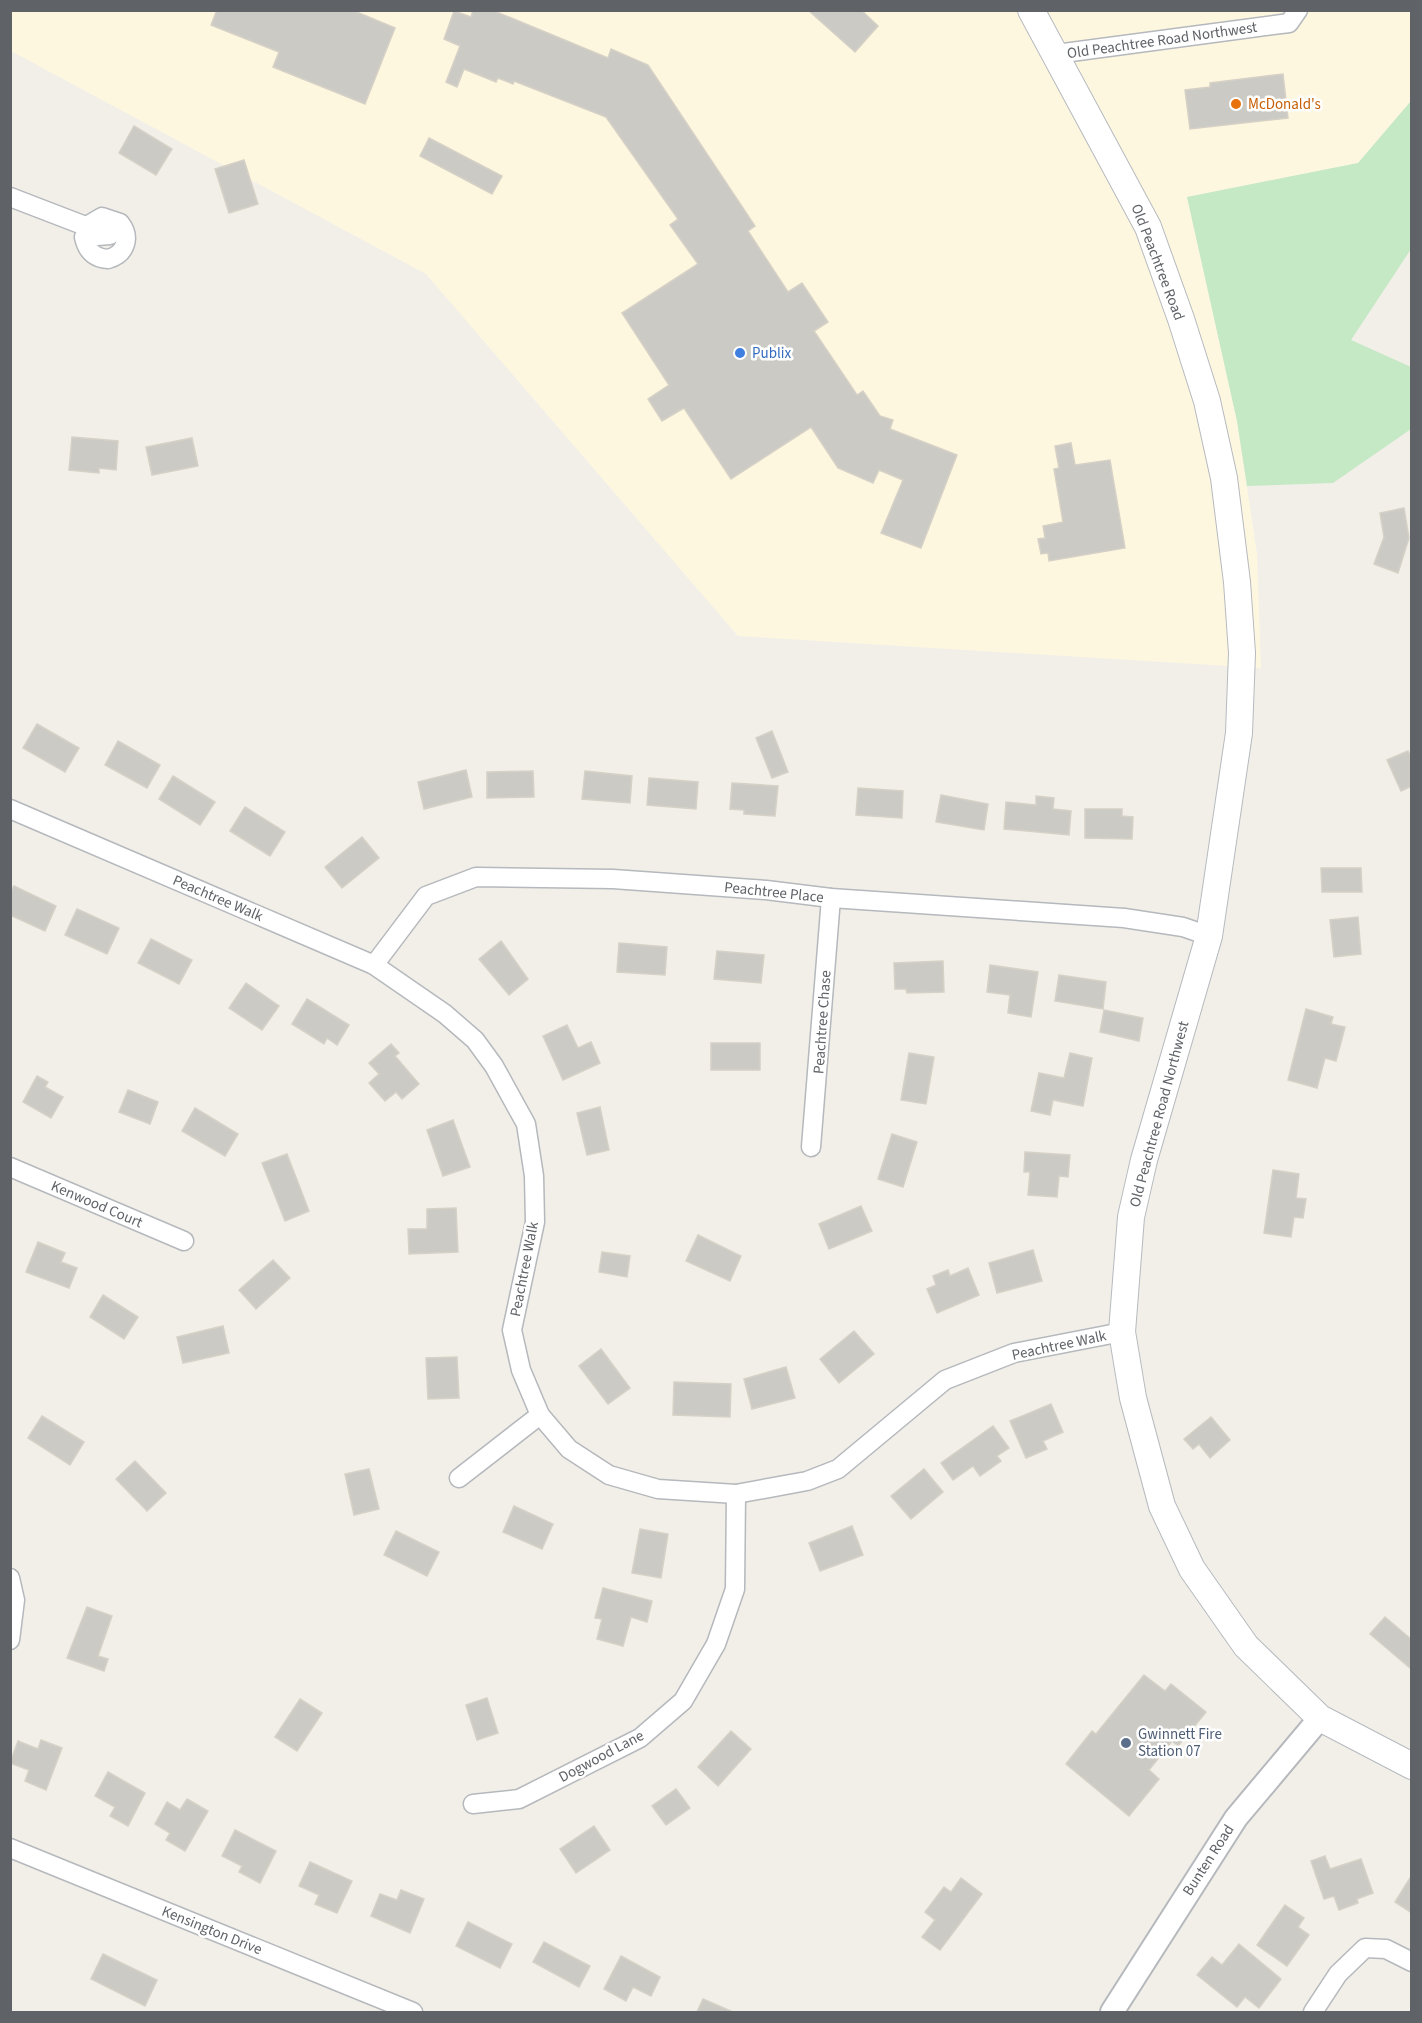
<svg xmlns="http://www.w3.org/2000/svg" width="1422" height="2023" viewBox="0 0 1422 2023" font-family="'Source Sans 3',sans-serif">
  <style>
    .commercial { fill: #fef7e0 }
    .green { fill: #c5e8c5 }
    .building { fill: #cccac5; stroke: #d6d1c6; stroke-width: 1.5 }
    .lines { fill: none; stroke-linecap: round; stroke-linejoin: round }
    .minor-casing { stroke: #b5b8bc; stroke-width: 21 }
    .tertiary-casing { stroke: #b5b8bc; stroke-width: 26 }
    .secondary-casing { stroke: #b6babf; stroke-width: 28 }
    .minor { stroke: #fff; stroke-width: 18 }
    .tertiary { stroke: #fff; stroke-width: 22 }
    .secondary { stroke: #fff; stroke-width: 26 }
    .food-dot { fill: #e8710a; stroke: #fff; stroke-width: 2 }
    .shop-dot { fill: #3f7fe0; stroke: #fff; stroke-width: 2 }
    .service-dot { fill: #5c6f8a; stroke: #fff; stroke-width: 2 }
    .labels { text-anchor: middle; stroke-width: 5; stroke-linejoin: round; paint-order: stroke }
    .street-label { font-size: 15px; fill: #5f6368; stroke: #fff }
    .food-label { font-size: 15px; fill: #c56008; stroke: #fff; text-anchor: start }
    .shop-label { font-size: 15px; fill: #366cbe; stroke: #fff; text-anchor: start }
    .service-label { font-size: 15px; fill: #4e5e75; stroke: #fff; text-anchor: start }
  </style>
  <rect width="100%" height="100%" fill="#f1efe8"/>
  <path class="commercial" d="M10,11H1411V101L1358,163L1187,197L1237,421L1257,554L1261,668L738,636L426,274L11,51Z"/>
  <path class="green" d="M1411,101V249L1351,340L1411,367V429L1333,483L1247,486L1237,421L1187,197L1358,163Z"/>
  <g class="building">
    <path d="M217,10H352L395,28L365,104L273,67L279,52L211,25Z"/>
    <path d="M473,10H492L608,58L611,49L648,65L755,226L748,231L788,292L802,283L828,322L814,331L857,395L863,391L880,416L893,420L890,429L957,455L921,548L881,533L903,480L879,470L873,483L838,468L811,427L731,479L684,408L662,421L648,399L669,385L622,313L698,264L670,225L678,219L606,117L514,81L513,84L498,78L496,82L464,69L457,87L446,82L460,46L444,39L454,11L471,17Z"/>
    <path d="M808,10H861L878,26L855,52Z"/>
    <path d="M1283,74L1288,118L1190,129L1185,90L1210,87V83Z"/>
    <path d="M134,126L172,149L156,175L119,153Z"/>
    <path d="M429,138L502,176L492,194L420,156Z"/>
    <path d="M244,160L258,204L229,213L215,169Z"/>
    <path d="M72,437L118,441L116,470L99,468V473L69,470Z"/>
    <path d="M192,438L198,466L152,475L146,447Z"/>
    <path d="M1071,443L1075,465L1110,460L1125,548L1049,561L1048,553L1041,554L1038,539L1045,538L1043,526L1063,522L1054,469L1059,468L1055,446Z"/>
    <path d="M1404,508L1409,538L1398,573L1374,564L1384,537L1380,513Z"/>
    <path d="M37,724L79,748L65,772L23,748Z"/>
    <path d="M772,731L788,772L772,778L756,738Z"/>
    <path d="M118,741L160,765L147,788L105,765Z"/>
    <path d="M1408,751L1412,758V786L1401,791L1387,760Z"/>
    <path d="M466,770L472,797L424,809L418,782Z"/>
    <path d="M533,771L534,797L487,798V772Z"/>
    <path d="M585,771L632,776L630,803L582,799Z"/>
    <path d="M173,776L215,802L200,825L159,799Z"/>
    <path d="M649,778L698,782L696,809L647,805Z"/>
    <path d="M732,783L778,786L775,816L744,814V810L730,809Z"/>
    <path d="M858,788L903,791L902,818L856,815Z"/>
    <path d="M941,795L988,804L984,830L936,822Z"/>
    <path d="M1036,796L1054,798L1053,809L1071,811L1069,835L1004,829L1006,802L1036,805Z"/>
    <path d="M245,807L285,832L270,856L230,831Z"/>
    <path d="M1085,809H1122V816L1133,817L1132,839L1085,838Z"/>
    <path d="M362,837L379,858L342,888L325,867Z"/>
    <path d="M1321,868H1361L1362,892H1322Z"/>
    <path d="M14,886L56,906L45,931L10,915V894Z"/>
    <path d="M77,909L119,928L107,954L65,935Z"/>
    <path d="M1358,917L1361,954L1334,957L1330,920Z"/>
    <path d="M151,939L192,960L179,984L138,963Z"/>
    <path d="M501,941L528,979L509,995L479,959Z"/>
    <path d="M619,943L667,947L665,975L617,972Z"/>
    <path d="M717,951L764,955L761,983L714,979Z"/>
    <path d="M943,961L944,992L907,993L906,989H895L894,963Z"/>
    <path d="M990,965L1038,972L1031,1017L1008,1013L1010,995L987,992Z"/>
    <path d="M1059,975L1106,982L1103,1009L1055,1001Z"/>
    <path d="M246,983L279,1006L262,1030L229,1008Z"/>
    <path d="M307,999L349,1025L337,1045L327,1038L324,1044L292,1024Z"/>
    <path d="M1306,1009L1333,1017L1331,1024L1345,1027L1336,1061L1325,1058L1317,1088L1288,1080Z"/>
    <path d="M1104,1010L1143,1018L1139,1041L1100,1032Z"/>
    <path d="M567,1025L578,1048L591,1042L600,1063L563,1080L543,1036Z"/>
    <rect x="711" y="1043" width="49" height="27"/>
    <path d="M391,1044L399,1053L395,1056L419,1084L402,1099L396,1092L385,1101L369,1083L379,1074L369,1063Z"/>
    <path d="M909,1053L934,1057L926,1104L901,1100Z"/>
    <path d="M1070,1053L1092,1058L1083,1106L1053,1100L1050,1115L1031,1111L1039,1073L1064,1078Z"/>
    <path d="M37,1076L48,1082L45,1087L63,1097L51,1118L23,1102Z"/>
    <path d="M128,1090L158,1102L150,1124L119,1112Z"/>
    <path d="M600,1107L609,1150L587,1155L577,1113Z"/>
    <path d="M195,1108L238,1134L225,1156L182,1131Z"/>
    <path d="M453,1120L470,1167L443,1176L427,1130Z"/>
    <path d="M892,1134L917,1142L903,1187L878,1179Z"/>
    <path d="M1025,1152L1070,1155L1068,1177L1059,1176L1057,1197L1028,1195L1030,1172H1024Z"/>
    <path d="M287,1154L309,1211L285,1221L262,1163Z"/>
    <path d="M1273,1170L1299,1174L1296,1198L1306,1199L1303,1218L1294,1217L1291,1237L1264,1233Z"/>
    <path d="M861,1206L872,1231L829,1249L819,1224Z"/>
    <path d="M456,1208L458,1252L409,1254L408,1229H427V1209Z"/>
    <path d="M698,1235L741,1256L730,1281L686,1261Z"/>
    <path d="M38,1242L65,1253L61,1262L77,1268L69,1288L26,1272Z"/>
    <path d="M1033,1250L1042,1281L997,1293L989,1263Z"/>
    <path d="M602,1252L630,1256L627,1277L599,1272Z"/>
    <path d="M273,1260L290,1278L256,1309L239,1290Z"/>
    <path d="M968,1268L979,1295L937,1313L927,1289L936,1285L933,1276L948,1270L950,1276Z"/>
    <path d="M103,1295L138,1317L124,1339L90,1317Z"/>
    <path d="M223,1326L229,1353L183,1363L177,1337Z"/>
    <path d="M854,1331L874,1354L839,1383L820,1359Z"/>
    <path d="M601,1349L630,1388L608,1404L579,1366Z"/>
    <path d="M457,1357L459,1398L428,1399L426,1358Z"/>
    <path d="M786,1367L795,1398L752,1409L744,1379Z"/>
    <path d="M674,1382L731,1384L730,1417L673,1415Z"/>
    <path d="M1051,1404L1063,1432L1043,1441L1047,1449L1026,1458L1010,1421Z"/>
    <path d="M42,1416L84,1442L70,1465L28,1438Z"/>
    <path d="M1211,1417L1230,1440L1210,1458L1199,1444L1193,1449L1184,1439Z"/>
    <path d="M993,1426L1009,1448L997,1456L1001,1461L980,1476L973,1466L953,1480L941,1463Z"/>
    <path d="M135,1461L166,1493L147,1511L116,1479Z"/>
    <path d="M369,1469L379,1509L354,1515L345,1474Z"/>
    <path d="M924,1469L943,1492L911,1519L891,1496Z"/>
    <path d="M514,1506L553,1524L542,1549L503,1532Z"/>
    <path d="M852,1526L863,1555L820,1571L809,1543Z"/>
    <path d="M640,1529L668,1534L661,1578L632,1573Z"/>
    <path d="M396,1531L439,1552L427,1576L384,1555Z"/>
    <path d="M603,1588L652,1601L647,1622L631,1617L623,1646L597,1639L602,1619L595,1618Z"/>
    <path d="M87,1607L112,1616L98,1656L108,1659L104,1671L67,1658Z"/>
    <path d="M1385,1617L1412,1640L1410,1668L1370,1634Z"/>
    <path d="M1144,1675L1165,1691L1171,1684L1206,1712L1178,1746L1172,1741L1149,1770L1159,1779L1129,1816L1066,1764L1092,1731L1096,1734Z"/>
    <path d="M487,1698L498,1733L477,1740L466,1705Z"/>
    <path d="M300,1699L322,1713L297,1751L275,1737Z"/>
    <path d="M731,1731L751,1749L718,1786L698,1767Z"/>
    <path d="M41,1740L62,1748L46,1790L25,1781L29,1770L10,1763L18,1741L38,1749Z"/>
    <path d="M108,1772L145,1793L128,1826L110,1816L115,1807L95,1796Z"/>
    <path d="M676,1789L690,1808L666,1825L652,1806Z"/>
    <path d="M187,1799L208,1811L185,1851L166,1840L170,1833L155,1824L167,1802L180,1810Z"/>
    <path d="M594,1826L610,1850L576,1873L560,1849Z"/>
    <path d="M235,1830L276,1851L260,1883L239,1872L242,1866L222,1856Z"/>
    <path d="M1325,1856L1330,1869L1361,1859L1373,1893L1357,1899L1358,1903L1339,1910L1334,1896L1324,1899L1311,1861Z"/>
    <path d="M310,1862L352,1881L337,1913L315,1904L319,1895L299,1886Z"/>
    <path d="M961,1878L982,1894L940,1950L922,1937L935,1920L925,1912L944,1887L951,1892Z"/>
    <path d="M1410,1878L1412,1879V1913L1395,1902Z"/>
    <path d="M401,1890L424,1899L410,1933L371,1916L380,1894L397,1900Z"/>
    <path d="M1285,1905L1304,1918L1298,1927L1309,1935L1287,1966L1257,1945Z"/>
    <path d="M468,1922L512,1944L500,1968L456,1946Z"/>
    <path d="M544,1942L590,1966L579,1987L533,1962Z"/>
    <path d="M1239,1944L1281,1979L1259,2008L1245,1997L1237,2007L1197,1975L1212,1957L1222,1965Z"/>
    <path d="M103,1954L157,1980L145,2006L91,1979Z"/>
    <path d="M621,1956L660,1977L651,1996L633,1987L626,2001L604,1989Z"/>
    <path d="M703,1999L733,2012H697Z"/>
  </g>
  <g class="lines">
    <g class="minor-casing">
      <g id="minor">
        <path d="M1056,54L1289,23L1298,10"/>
        <path d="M10,197L101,232"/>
        <path d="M102,217L120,223C131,237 126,254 108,259C94,258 87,251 84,237L110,235L90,224Z"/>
        <path d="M10,809L374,965L445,1014L475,1040L494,1066L526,1124L534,1176L535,1222L512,1330L521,1370L540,1415L569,1449L609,1475L658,1489L736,1494L807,1481L838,1469L945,1380L1014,1353L1122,1332"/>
        <path d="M374,965L426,896L476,877L613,879L766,890L831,898L1124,918L1183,927L1209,936"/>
        <path d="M811,1147L831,898"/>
        <path d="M10,1167L184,1241"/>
        <path d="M459,1478L540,1415"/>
        <path d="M10,1578L15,1600L10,1640"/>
        <path d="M473,1804L519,1799L640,1738L683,1701L716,1644L735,1589L736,1494"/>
        <path d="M10,1848L413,2012"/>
        <path d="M1313,2012L1338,1974L1365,1948L1386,1949L1412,1962"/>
      </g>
    </g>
    <g class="tertiary-casing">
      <path id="tertiary" d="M1112,2012L1236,1818L1320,1718"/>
    </g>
    <g class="secondary-casing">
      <path id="secondary" d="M1031,10L1148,227L1181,319L1207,401L1224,478L1237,582L1242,653L1239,733L1209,936L1144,1160L1131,1217L1122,1332L1133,1398L1162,1506L1192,1569L1246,1646L1320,1718L1412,1766"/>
    </g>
    <use href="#minor" class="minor"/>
    <use href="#tertiary" class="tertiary"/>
    <use href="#secondary" class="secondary"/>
  </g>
  <circle class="food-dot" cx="1236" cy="104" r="6"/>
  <circle class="shop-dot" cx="740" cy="353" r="6"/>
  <circle class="service-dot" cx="1126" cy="1743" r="6"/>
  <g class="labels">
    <g class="street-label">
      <text transform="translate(1162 40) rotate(-8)" y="5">Old Peachtree Road Northwest</text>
      <text transform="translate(1158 262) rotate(69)" y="5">Old Peachtree Road</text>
      <text transform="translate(774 892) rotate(6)" y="5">Peachtree Place</text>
      <text transform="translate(218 898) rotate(23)" y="5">Peachtree Walk</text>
      <text transform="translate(822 1022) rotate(-86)" y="5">Peachtree Chase</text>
      <text transform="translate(1159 1114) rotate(-75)" y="5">Old Peachtree Road Northwest</text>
      <text transform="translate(97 1204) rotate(23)" y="5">Kenwood Court</text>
      <text transform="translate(524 1269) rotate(-79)" y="5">Peachtree Walk</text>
      <text transform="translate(1059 1345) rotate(-12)" y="5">Peachtree Walk</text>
      <text transform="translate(601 1756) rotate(-28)" y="5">Dogwood Lane</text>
      <text transform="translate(1208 1860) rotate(-57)" y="5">Bunten Road</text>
      <text transform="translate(212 1930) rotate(22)" y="5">Kensington Drive</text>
    </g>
    <g class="food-label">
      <text x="1248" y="109">McDonald's</text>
    </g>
    <g class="shop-label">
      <text x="752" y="358">Publix</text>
    </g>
    <g class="service-label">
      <text x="1138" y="1739">Gwinnett Fire<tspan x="1138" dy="17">Station 07</tspan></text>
    </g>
  </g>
  <rect width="1422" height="2023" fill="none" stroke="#5f6368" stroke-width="24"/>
</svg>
